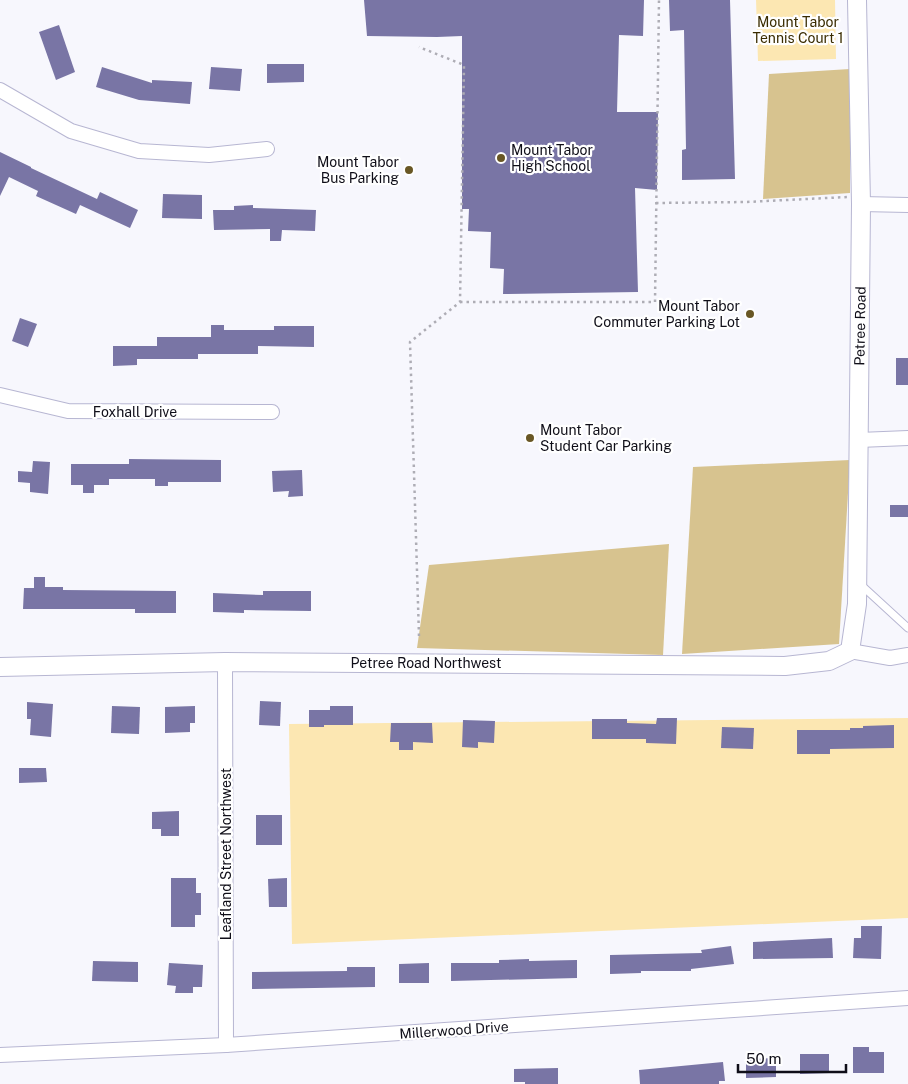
<svg xmlns="http://www.w3.org/2000/svg" width="908" height="1084" viewBox="0 0 908 1084" font-family="'Public Sans',sans-serif">
  <style>
    .green { fill: #fce7b2 }
    .forest { fill: #d7c38f }
    .building { fill: #7975a5 }
    .lines { fill: none; stroke-linecap: round; stroke-linejoin: round }
    .service-casing { stroke: #b7b6d2; stroke-width: 9 }
    .minor-casing { stroke: #b7b6d2; stroke-width: 16 }
    .tertiary-casing { stroke: #b7b6d2; stroke-width: 20 }
    .path { stroke: #aeadb5; stroke-width: 2.5; stroke-dasharray: 2.5 4; stroke-linecap: butt }
    .service { stroke: #fff; stroke-width: 7 }
    .minor { stroke: #fff; stroke-width: 14 }
    .tertiary { stroke: #fff; stroke-width: 18 }
    .poi-dot { fill: #695725; stroke: #fff; stroke-width: 2 }
    .labels { text-anchor: middle; stroke-width: 4.5; stroke-linejoin: round; paint-order: stroke }
    .park-label { font-size: 14px; fill: #3a2c00; stroke: #fff }
    .poi-label { font-size: 14px; fill: #0f0e18; stroke: #fff; text-anchor: start }
    .street-label { font-size: 14px; fill: #0f0e18; stroke: #fff }
  </style>
  <rect width="100%" height="100%" fill="#f7f7fd"/>
  <g class="green">
    <path d="M756,0H835L836,59L758,61Z"/>
    <path d="M908,718V918L292,944L289,724Z"/>
  </g>
  <g class="forest">
    <path d="M850,69V193L763,199L769,74Z"/>
    <path d="M850,460L839,644L682,654L693,467Z"/>
    <path d="M669,544L663,655L417,648L429,565Z"/>
  </g>
  <g class="building">
    <path d="M364,0H644L643,36L619,35L617,112H658L657,190L635,188L638,292L503,294L504,269L490,268L491,232L468,231L469,209H462V36L437,37L367,36Z"/>
    <path d="M669,0H730L735,179L682,180V150L686,149L684,30L670,31Z"/>
    <path d="M59,25L75,72L56,80L39,32Z"/>
    <path d="M267,64H304V82L267,83Z"/>
    <path d="M102,67L152,83V80L192,82L190,104L139,100L96,87Z"/>
    <path d="M211,67L242,69L240,91L209,89Z"/>
    <path d="M0,152L31,167V168L97,199L100,192L138,210L130,228L80,205L76,214L36,196L38,191L9,177L0,196Z"/>
    <path d="M163,194L202,195V219L162,218Z"/>
    <path d="M253,205V208L316,210L315,231L282,230L281,241H270V229L214,230L213,210H234V206Z"/>
    <path d="M20,318L37,324L28,347L12,341Z"/>
    <path d="M211,325H224V330H274V326H314V347L258,346V354H198V359H137V365L113,366V346H157V337H211Z"/>
    <rect x="896" y="358" width="12" height="27"/>
    <path d="M129,459L221,460V482H168V486H155V479H109V485H94V493H83V485H71V464H129Z"/>
    <path d="M33,461L50,462L48,494L30,492V483L18,482V471L32,472Z"/>
    <path d="M302,470L303,496L288,497L289,491L273,492L272,471Z"/>
    <rect x="890" y="505" width="18" height="12"/>
    <path d="M34,577H45V587H63V590L176,591V613H135V609H23L24,588H34Z"/>
    <path d="M263,591H311V611L244,610V613L213,612V593L263,595Z"/>
    <path d="M260,701L281,702L280,726L259,725Z"/>
    <path d="M27,702L53,704L51,737L30,735L31,719H27Z"/>
    <path d="M112,706L140,707L139,734L111,733Z"/>
    <path d="M195,706V723H190V732L165,733V707Z"/>
    <path d="M330,706H353V725H324V727H309V710H330Z"/>
    <path d="M657,718H677L676,744L646,743V739H592V719H627V723L656,724Z"/>
    <path d="M463,720L495,721L494,743L478,742V748L462,747Z"/>
    <path d="M391,723H432L433,743L413,742V750H399V742H390Z"/>
    <path d="M894,725V748L830,749V754H797V730H850V728H863V726Z"/>
    <path d="M722,727L754,728L753,749L721,748Z"/>
    <path d="M19,768H46L47,782L19,783Z"/>
    <path d="M179,811V836H161V829H152V812Z"/>
    <rect x="256" y="815" width="26" height="30"/>
    <path d="M171,878H196V893H201V915H195V927H171Z"/>
    <path d="M287,878V907H269L268,879Z"/>
    <path d="M861,926H882L881,959L853,958L854,938H861Z"/>
    <path d="M832,938L833,958L753,959V942Z"/>
    <path d="M731,946L734,964L691,969V971H641V973L610,974V955L702,953L701,950Z"/>
    <path d="M529,959V961L577,960V978L451,981V963H499V960Z"/>
    <path d="M93,961L138,962V982L92,981Z"/>
    <path d="M169,963L203,965L202,987H193V993H175L176,986L167,985Z"/>
    <path d="M429,963V983H399V964Z"/>
    <path d="M347,967H375V987L252,989V972L347,971Z"/>
    <path d="M853,1047H869V1052H884V1073H853Z"/>
    <path d="M800,1054H829V1073L800,1074Z"/>
    <path d="M776,1058V1077L746,1078V1059Z"/>
    <path d="M723,1062L725,1081H719V1084H640L639,1070Z"/>
    <path d="M558,1068V1084H525V1082H514V1069Z"/>
  </g>
  <g class="lines">
    <g class="service-casing">
      <path id="service" d="M860,584L908,628"/>
    </g>
    <g class="minor-casing">
      <g id="minor">
        <path d="M0,90L71,131L139,151L209,155L267,149"/>
        <path d="M861,204L908,205"/>
        <path d="M0,395L68,411L272,412"/>
        <path d="M859,440L908,438"/>
        <path d="M850,651L890,658L908,655"/>
        <path d="M225,662L226,1045"/>
        <path d="M0,1055L226,1045L908,998"/>
      </g>
    </g>
    <g class="tertiary-casing">
      <path id="tertiary" d="M0,667L225,662L785,666L829,661L850,651L857,604L861,204L857,0"/>
    </g>
    <g class="path">
      <path d="M656,203L746,202L847,197"/>
      <path d="M460,302H655L659,0"/>
      <path d="M419,636L410,342L460,302L464,65L419,47"/>
    </g>
    <use href="#service" class="service"/>
    <use href="#minor" class="minor"/>
    <use href="#tertiary" class="tertiary"/>
  </g>
  <g class="poi-dot">
    <circle cx="501" cy="158" r="5"/>
    <circle cx="409" cy="170" r="5"/>
    <circle cx="750" cy="314" r="5"/>
    <circle cx="530" cy="438" r="5"/>
  </g>
  <g class="labels">
    <g class="park-label">
      <text x="798" y="27">Mount Tabor<tspan x="798" dy="16">Tennis Court 1</tspan></text>
    </g>
    <g class="poi-label">
      <text x="511" y="155">Mount Tabor<tspan x="511" dy="16">High School</tspan></text>
      <text x="399" y="167" text-anchor="end">Mount Tabor<tspan x="399" dy="16">Bus Parking</tspan></text>
      <text x="740" y="311" text-anchor="end">Mount Tabor<tspan x="740" dy="16">Commuter Parking Lot</tspan></text>
      <text x="540" y="435">Mount Tabor<tspan x="540" dy="16">Student Car Parking</tspan></text>
    </g>
    <g class="street-label">
      <text transform="translate(860 326) rotate(-89)" y="5">Petree Road</text>
      <text x="135" y="417">Foxhall Drive</text>
      <text x="426" y="668">Petree Road Northwest</text>
      <text transform="translate(226 854) rotate(-90)" y="5">Leafland Street Northwest</text>
      <text transform="translate(454 1030) rotate(-4)" y="5">Millerwood Drive</text>
    </g>
  </g>
  <path d="M738 1064v8h108v-8" fill="none" stroke="#0f0e18" stroke-width="2.5"/>
  <text x="746" y="1064" font-size="15" fill="#0f0e18" stroke="#ffffff" stroke-width="4" paint-order="stroke">50 m</text>
</svg>
